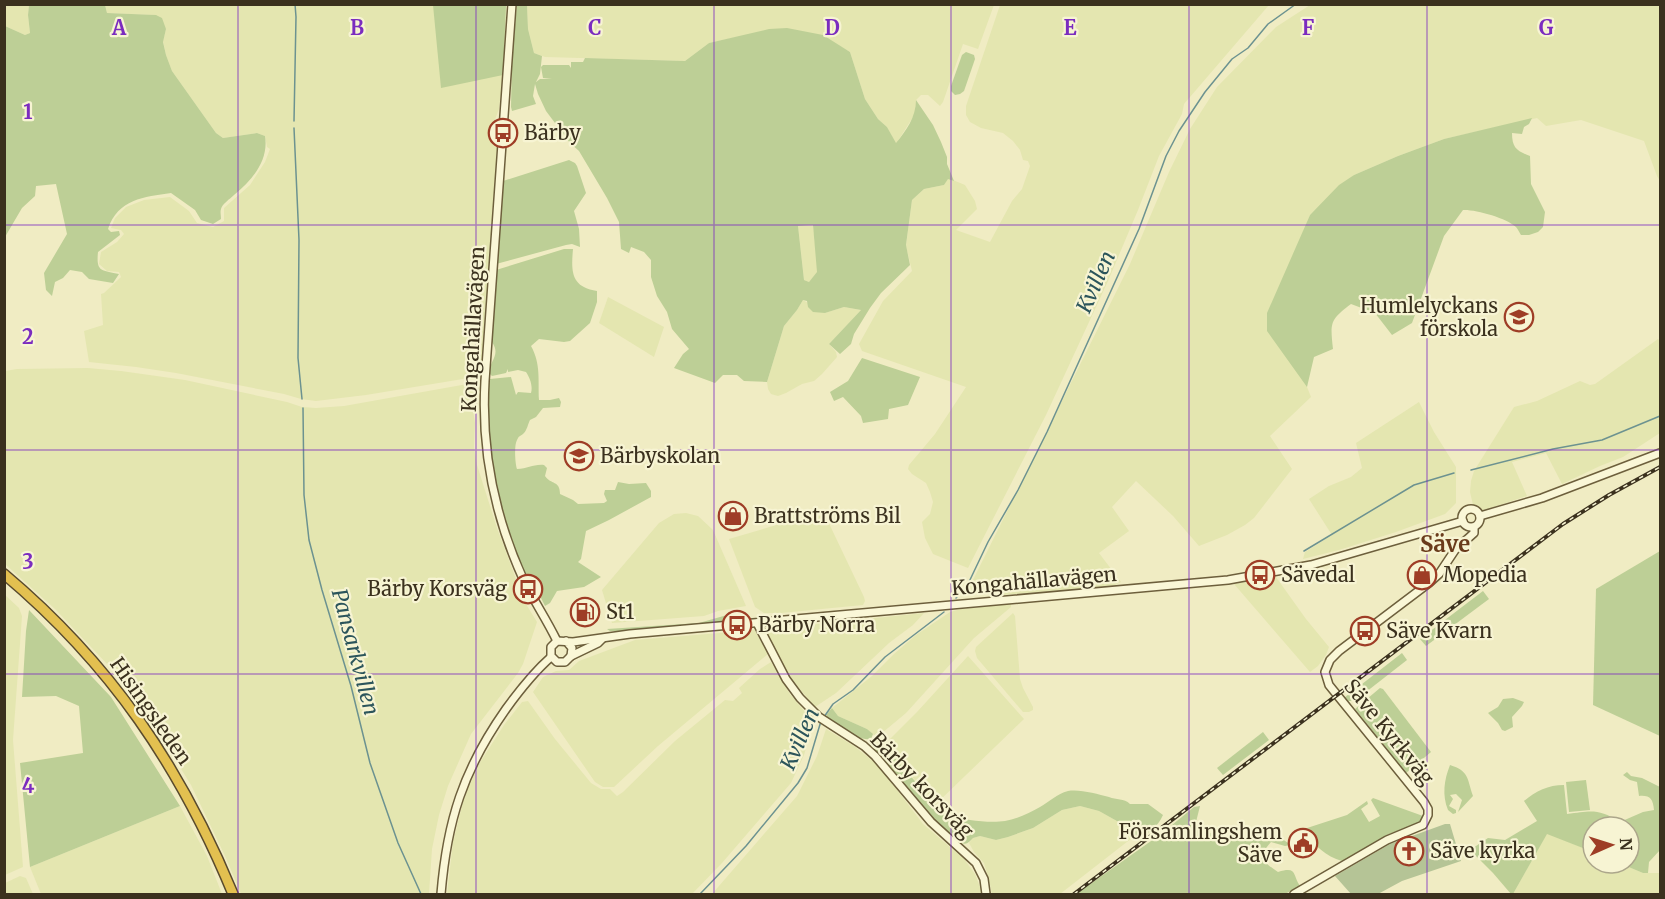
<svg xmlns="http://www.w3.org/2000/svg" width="1665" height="899" viewBox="0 0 1665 899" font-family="Merriweather,serif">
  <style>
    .farmland { fill: #e4e6b0 }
    .green { fill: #bdcf96; fill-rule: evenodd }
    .cemetery { fill: #b5c496 }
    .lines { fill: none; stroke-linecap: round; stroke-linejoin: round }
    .stream { stroke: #6c9290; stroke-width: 1.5 }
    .secondary-casing { stroke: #6d5f3c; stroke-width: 10 }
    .highway-casing { stroke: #594a2d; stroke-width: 12 }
    .secondary { stroke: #faf7d7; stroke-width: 7 }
    .highway { stroke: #e3c050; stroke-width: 9 }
    .rail-casing { stroke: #3b311e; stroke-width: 4 }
    .rail { stroke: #f7f4d3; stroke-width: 1.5; stroke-dasharray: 4.5; stroke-linecap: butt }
    .grid { fill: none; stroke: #7b2cbf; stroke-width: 1.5; stroke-opacity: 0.55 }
    .labels { text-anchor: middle; stroke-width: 4.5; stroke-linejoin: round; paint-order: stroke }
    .poi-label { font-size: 20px; fill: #3b311e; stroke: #f7f4d3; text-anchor: start }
    .street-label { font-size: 20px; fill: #3b311e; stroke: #f7f4d3 }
    .water-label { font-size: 21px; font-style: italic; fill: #2c555b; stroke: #f7f4d3 }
    .quarter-label { font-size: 22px; font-weight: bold; fill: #6a3b1b; stroke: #f7f4d3 }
    .grid-label { font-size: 20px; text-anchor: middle; font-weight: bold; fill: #7b2cbf; stroke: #f7f4d3; stroke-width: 4.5; stroke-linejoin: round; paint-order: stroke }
  </style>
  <rect width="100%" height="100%" fill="#f0ecc3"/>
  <g class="farmland">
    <path d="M4,5H29L28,15L30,33L25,35L5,26Z"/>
    <path d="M105,5H506L503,75L499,109L493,125V135L497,148L481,376L366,395L316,401L301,399L284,394L176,373L136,367L89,362L84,331L103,325L101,294L104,293L121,277L119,272L107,271L99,264L101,252L117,242L124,234L121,230L111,228L115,218L126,207L144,200L170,197L189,211L197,223L213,227L224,221V208L250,185L265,162L270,149L267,147L265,136L257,133L223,138L216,133L172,71L166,55L163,41L166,29L155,15L107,13Z"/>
    <path d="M527,5H994L978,49L963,44L943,102L940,106L928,95H921L916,100V111L913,117L896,144L887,127L878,119L865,99L850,52L836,44L737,37L709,43L685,61L545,57L534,53L528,29Z"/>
    <path d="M1000,5H1269L1184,104L1182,114L1159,156L1138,210L1108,281L1046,415L968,568L933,554L925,538L922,522L930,514L933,502L930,492L926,483L912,474L908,469L909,465L935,434L966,387L862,351L859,344L883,301L912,271L906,246L912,200L924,189L944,185L948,178L965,185L975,201L977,209L956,230L990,242L1012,201L1022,189L1030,166L1028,161L1023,160L1020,150L1013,141L1003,133L981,128L970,122L966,115V106Z"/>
    <path d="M1310,5H1660V181L1657,176L1644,141L1581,120L1546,126L1537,118L1444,139L1398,156L1354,175L1310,215L1291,262L1307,387L1311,397L1270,436L1292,469L1254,518L1245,525L1227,535L1199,546L1173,516L1136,481L1112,507L1129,531L1099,553L1121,582L1113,586L990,596L993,588L982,587L966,594L1130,264L1169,172L1190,129L1217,87L1276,27Z"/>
    <path d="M813,225L818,272L809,282L804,280L798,226Z"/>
    <path d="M608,297L664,327L654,357L599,323Z"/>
    <path d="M803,300L825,313L844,307L861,310L829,344L836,352L837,357L822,374L814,381L802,384L786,393L778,396L771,394L768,389L767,382L784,326L797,310Z"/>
    <path d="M1658,339L1660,341V433L1623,457L1600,466L1562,484L1546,453L1512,462L1527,496L1482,511L1479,506L1473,505L1470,492L1471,481L1474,471L1514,407L1537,401L1580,381L1590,385L1595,384Z"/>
    <path d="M88,368L121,371L185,380L287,402L302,407L316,408L344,406L473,383L478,385L479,388L473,410L475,423L474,447L477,465L497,528L519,587L521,596L537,622L523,664L518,673L471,734L448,786L439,815L432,849L429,894H241L226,858L191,785L154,725L108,665L55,609L5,564V371L17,369Z"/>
    <path d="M1419,402L1434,432L1456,467V503L1445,514L1396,532L1339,550L1303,559L1305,552L1332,535L1309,499L1329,486L1351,477L1362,468L1356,443Z"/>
    <path d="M686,513L698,516L713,530L746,606L718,611L704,616L612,623L602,590L659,523L674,514Z"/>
    <path d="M825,515L864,597L865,601L863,605L781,613H764L755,607L729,539L783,523Z"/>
    <path d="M1276,577L1306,619L1329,647L1326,655L1318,666L1310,672L1234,584Z"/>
    <path d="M5,595L19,608L22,616L13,740L23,867L5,875Z"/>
    <path d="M1011,604V607L974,638L906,713L882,733L875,736L867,729L838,716L832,708L872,676L894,654L916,635L950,612L961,609Z"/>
    <path d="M924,613L913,625L889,643L836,693L815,707L788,675L767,633L787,632L798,626Z"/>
    <path d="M1013,613L1015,616L1020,679L1023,688L1033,707V710L1029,712H1023L977,658L975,651L976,647Z"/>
    <path d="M755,630L768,654L658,746L614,787H603L595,782L533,692L543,677L556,671L569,670L579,661L635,640Z"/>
    <path d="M968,656L1024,719L936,804L884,745L917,712Z"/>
    <path d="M771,662L790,694L811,719L812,727L804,755L791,783L722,863L692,894H447L453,842L464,798L479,764L504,725L522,702L528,701L555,739L591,783L601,789H610L617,796L623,792L675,741L725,700L733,701L742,693L739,688L760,669Z"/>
    <path d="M826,729L854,746L879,766L923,824L964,859L975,874L980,887L981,894H712L797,796L817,756Z"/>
    <path d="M180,806L207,856L222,894H41L30,867Z"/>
    <path d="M1080,806L1099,811L1124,825L1131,832L1132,838L1060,894H992L989,880L984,863L974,852L969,843L973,838L980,836L996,840L1008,837L1033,828L1062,810Z"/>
    <path d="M1547,833L1593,852V863H1619L1643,873H1660V894H1513Z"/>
    <path d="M20,876L26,878L33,894H5V883Z"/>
  </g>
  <g class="green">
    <path d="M517,4L527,5L528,29L534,53L542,56L540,74L536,82L540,79H552L543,78L541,67L543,65H569L571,68V62H583L585,58L685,61L709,43L769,29L787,28L823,35L850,52L865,99L878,119L887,127L896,143C906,131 916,117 916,100L933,125L941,142L947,157V164L954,181L948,179L944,185L924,189L912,200L906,245L910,265L881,293L870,308L854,334L851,344L840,354L829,344L861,310L844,307L825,313L813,312L808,307L807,301L803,300L797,310L784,326L767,382L744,381L737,375H723L715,383L674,368L683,354L689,349L672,329L667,312L657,296L651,277V260L644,252L631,247L629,253L621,249L619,222L607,198L579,151L570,143L546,111L538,94L535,84L533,96L536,104L512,111L511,107L512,59ZM813,225L817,272L809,282L804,280L798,226Z"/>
    <path d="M29,5H105L107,13L156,15L162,18L166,29L163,42L166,55L172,71L216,133L223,138L257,133L265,136C269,161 252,180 234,195C230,199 222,204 221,209C220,212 221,215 221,219L213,224L201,220L195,210L171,193C144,197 118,199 108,229L111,232L119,231L120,235L98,252C96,272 101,270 119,274L113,283L89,279L82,272L70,270L63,278L55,282L52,296L46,290L44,273L67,234L56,184L36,186L35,196L22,208L5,237V26L25,35L30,33L28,15Z"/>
    <path d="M433,5H506L503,75L441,88Z"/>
    <path d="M966,52L974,55L975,59L964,91L960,94L955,95L951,91V86L962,55Z"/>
    <path d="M1532,118L1529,124L1524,127L1522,134L1512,133C1512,148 1517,151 1530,156L1531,184L1545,212L1543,227L1538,232L1529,235H1521C1519,232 1518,229 1516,227C1507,218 1474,209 1463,210L1444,236L1412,323L1392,335L1375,313L1351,304C1330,320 1330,322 1333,349L1314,357L1307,387L1267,331V313L1310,215L1339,185L1354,175L1398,156L1444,139Z"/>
    <path d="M569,160L575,163L577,166L586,193L574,211L579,229L580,247L572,244L566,245L496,264L503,181Z"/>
    <path d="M564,249H573C571,272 571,287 597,291V302L590,323L570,341L564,342L539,339L531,346C541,364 538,380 539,400H550L559,398L561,402L560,407L543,408L536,417L530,420C528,424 527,430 524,433C519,438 520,434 517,440C514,445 515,463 517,469C528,469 533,464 544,465L547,468L545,476C551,485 560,480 560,494L573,500L578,504L604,503L607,501L604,494L605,490H615L618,482L629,484L646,483L651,491V497L609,520L586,531L581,559L578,562L601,577L584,587L557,591L550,603L545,606L541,598L540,589L530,582L523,570L505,523L494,484L486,419L488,381L490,379L511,377L516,395L518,392L531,393C533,386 530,378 526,372L518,370L508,372V369L506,373L492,376L489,373C490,360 501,355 492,342L496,270Z"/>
    <path d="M862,358L920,377L908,405L889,409L888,419L863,423L861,416L843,397L834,401L830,392L848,381Z"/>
    <path d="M1660,551V736L1593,705L1596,589Z"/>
    <path d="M1483,591L1489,599L1426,646L1420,639Z"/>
    <path d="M29,610L111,697L180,806L30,867L20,763L83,753L79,706L56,696L22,697L26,631Z"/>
    <path d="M734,613H740V617L721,624L639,631H610L607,629L699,623Z"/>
    <path d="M1402,653L1407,660L1357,699L1351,701H1347L1344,698Z"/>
    <path d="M1380,688L1383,689L1431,752L1406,773L1355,709Z"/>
    <path d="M1513,698L1524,702L1522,706L1512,717L1513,727L1505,731L1502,730L1498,723L1488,713L1498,707L1503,699Z"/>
    <path d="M832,708L838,716L867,729L873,734L871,739C856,741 837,726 826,718L827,714Z"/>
    <path d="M1263,732L1269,740L1223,775L1217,768Z"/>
    <path d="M872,743L876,745L887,759H896C909,773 935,808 951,815C963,821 992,823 1005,821C1017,819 1030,813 1040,807C1049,802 1057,794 1068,791C1080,789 1097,794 1109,797C1116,800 1124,798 1130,804H1148L1163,815C1158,827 1147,835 1135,840L1132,838L1130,832L1124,825L1099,811L1080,806L1062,810L1033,828L1008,837L996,840L980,836L973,838C969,842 967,845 962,843C945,839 915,798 903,784C892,771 881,758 869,745Z"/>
    <path d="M1450,765C1469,771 1467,778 1473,796L1458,812L1462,800L1456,794L1450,795L1453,799L1449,806L1456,810V813L1453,814L1448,810C1442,795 1444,780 1450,765Z"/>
    <path d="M1627,772L1631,776L1642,778L1660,787V850L1649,862L1648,873H1643L1619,863H1629V827H1593V852L1547,834L1513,894H1511L1493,873L1470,850L1488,838L1505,840L1537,821L1524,801C1536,791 1548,785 1564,785L1567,814C1591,811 1598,808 1620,822L1643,812L1654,810C1653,799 1650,795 1639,796L1637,782L1630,780L1623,775Z"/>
    <path d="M1586,780L1590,810L1569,812L1566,782Z"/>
    <path d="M1373,798L1423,816L1419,823L1389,834L1342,861C1326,857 1314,844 1303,832L1304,829L1347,815L1367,801L1368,804L1361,809L1369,822L1380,816L1371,800Z"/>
    <path d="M1200,806L1196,822L1200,830C1208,832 1215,834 1223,837C1228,838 1227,839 1232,840C1254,844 1270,826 1290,845L1285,846L1271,842C1257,857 1263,862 1278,872C1298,866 1292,875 1300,886L1285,894H1076L1161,834L1194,807Z"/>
  </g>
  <path class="cemetery" d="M1445,824H1450L1461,861L1402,881L1378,894H1351L1335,876L1390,844Z"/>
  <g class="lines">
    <g class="stream">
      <path d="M294,121L296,17L295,4"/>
      <path d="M294,128L299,240L298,358L302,399"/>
      <path d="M303,408L304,495L309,540L322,590L351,686L370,763L398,843L421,894"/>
      <path d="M1471,470L1553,449L1602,440L1660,416"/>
      <path d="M1304,551L1414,485L1454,473"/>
      <path d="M956,598L968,584L988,542L1018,490L1047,432L1139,229L1166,156L1179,131L1205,92L1232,59L1248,48L1268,24L1296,4"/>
      <path d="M824,717L833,704L853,690L885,657L944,612"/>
      <path d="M700,894L746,846L798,783L807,768L821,721"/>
    </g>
    <g class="secondary-casing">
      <g id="secondary">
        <path d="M512,4L485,381C481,450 495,518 524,581C534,601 547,620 557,641"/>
        <circle cx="1471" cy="518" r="9"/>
        <path d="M1480,516L1542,498L1660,453"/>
        <path d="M757,623L786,679L800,698L819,717L864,746L875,756L931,822L976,863L984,879L986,894"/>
        <path d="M566,641L572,648L571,656L565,662H557L551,656V647L557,641L573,642L630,634L1228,580L1311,565L1463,521"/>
        <path d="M571,656L598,643L602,639"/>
        <path d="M441,894C447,821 463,770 506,709C519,691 534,672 551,657"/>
        <path d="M1294,894L1387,840L1423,825L1428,815V809L1424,802L1329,685L1325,672L1330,660L1339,651L1429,583L1439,574L1455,550L1474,533V527"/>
      </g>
    </g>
    <g class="highway-casing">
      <path id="highway" d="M4,574C111,664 180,766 233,894"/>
    </g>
    <use href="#secondary" class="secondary"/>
    <use href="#highway" class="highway"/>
    <g class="rail-casing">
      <path id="rail" d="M1074,894L1563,524L1609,495L1660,467"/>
    </g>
    <use href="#rail" class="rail"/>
  </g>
  <path class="grid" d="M238,4V894M476,4V894M714,4V894M951,4V894M1189,4V894M1427,4V894M4,225H1660M4,450H1660M4,674H1660"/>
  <defs>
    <g id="bus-ring" transform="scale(1.5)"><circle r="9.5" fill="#f7f4d3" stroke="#9e3d26" stroke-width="1.5"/><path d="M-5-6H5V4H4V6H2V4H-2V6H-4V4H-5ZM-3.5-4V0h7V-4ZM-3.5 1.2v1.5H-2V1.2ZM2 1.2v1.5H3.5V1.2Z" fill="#9e3d26"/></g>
    <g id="school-ring" transform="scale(1.5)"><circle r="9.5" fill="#f7f4d3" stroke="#9e3d26" stroke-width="1.5"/><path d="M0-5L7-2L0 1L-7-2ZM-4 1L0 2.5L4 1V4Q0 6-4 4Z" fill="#9e3d26"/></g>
    <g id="shop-ring" transform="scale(1.5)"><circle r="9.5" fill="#f7f4d3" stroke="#9e3d26" stroke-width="1.5"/><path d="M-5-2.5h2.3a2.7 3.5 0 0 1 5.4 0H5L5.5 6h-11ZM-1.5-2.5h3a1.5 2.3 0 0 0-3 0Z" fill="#9e3d26"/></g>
    <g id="fuel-ring" transform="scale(1.5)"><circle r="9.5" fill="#f7f4d3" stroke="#9e3d26" stroke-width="1.5"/><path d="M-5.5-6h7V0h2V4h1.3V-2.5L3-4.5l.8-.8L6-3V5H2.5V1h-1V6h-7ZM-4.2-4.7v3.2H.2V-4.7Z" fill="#9e3d26"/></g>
    <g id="civic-ring" transform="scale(1.5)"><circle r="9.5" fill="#f7f4d3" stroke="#9e3d26" stroke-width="1.5"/><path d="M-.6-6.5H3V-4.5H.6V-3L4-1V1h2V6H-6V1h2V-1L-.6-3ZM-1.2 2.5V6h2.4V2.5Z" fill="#9e3d26"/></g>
    <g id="church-ring" transform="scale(1.5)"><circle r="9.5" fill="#f7f4d3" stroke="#9e3d26" stroke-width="1.5"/><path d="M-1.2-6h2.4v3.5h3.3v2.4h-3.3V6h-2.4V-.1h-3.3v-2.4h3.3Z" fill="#9e3d26"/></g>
  </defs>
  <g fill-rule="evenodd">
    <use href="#bus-ring" x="503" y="133"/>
    <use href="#school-ring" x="1519" y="317"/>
    <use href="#school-ring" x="579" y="456"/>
    <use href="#shop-ring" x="733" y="516"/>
    <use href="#bus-ring" x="1260" y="575"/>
    <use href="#shop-ring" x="1422" y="575"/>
    <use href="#bus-ring" x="528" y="589"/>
    <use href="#fuel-ring" x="585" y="612"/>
    <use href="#bus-ring" x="737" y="625"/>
    <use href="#bus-ring" x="1365" y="631"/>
    <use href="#civic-ring" x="1303" y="843"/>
    <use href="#church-ring" x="1409" y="851"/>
  </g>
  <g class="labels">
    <g class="poi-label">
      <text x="524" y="140">Bärby</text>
      <text x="1498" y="313" text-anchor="end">Humlelyckans<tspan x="1498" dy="23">förskola</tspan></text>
      <text x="600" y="463">Bärbyskolan</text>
      <text x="754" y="523">Brattströms Bil</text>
      <text x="1281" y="582">Sävedal</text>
      <text x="1443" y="582">Mopedia</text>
      <text x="507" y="596" text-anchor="end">Bärby Korsväg</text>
      <text x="606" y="619">St1</text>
      <text x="758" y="632">Bärby Norra</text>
      <text x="1386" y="638">Säve Kvarn</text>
      <text x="1282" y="839" text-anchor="end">Församlingshem<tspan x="1282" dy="23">Säve</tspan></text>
      <text x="1430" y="858">Säve kyrka</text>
    </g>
    <g class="street-label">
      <text transform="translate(473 329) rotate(-87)" y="7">Kongahällavägen</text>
      <text transform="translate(1034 581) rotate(-5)" y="7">Kongahällavägen</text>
      <text transform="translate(151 711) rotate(55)" y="7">Hisingsleden</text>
      <text transform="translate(1389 732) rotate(51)" y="7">Säve Kyrkväg</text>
      <text transform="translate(922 785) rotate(46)" y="7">Bärby korsväg</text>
    </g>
    <g class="water-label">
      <text transform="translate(1096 282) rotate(-66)" y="7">Kvillen</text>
      <text transform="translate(355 652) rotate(75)" y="7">Pansarkvillen</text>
      <text transform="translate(800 739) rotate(-66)" y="7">Kvillen</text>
    </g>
    <g class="quarter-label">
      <text x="1445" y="552">Säve</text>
    </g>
  </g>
  <g class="grid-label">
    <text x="119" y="35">A</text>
    <text x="357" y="35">B</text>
    <text x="595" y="35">C</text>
    <text x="832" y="35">D</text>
    <text x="1070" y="35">E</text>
    <text x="1308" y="35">F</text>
    <text x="1546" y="35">G</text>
    <text x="28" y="119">1</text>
    <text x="28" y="344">2</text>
    <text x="28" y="569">3</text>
    <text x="28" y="793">4</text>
  </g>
  <rect width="1665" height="899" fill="none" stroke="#3b311e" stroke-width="12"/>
  <g transform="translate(1611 845) rotate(87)"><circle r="28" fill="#f7f4d3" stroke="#aca68b" stroke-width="1.5"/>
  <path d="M0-4.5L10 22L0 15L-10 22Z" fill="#9e3d26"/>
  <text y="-9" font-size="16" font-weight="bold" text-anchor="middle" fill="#3b311e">N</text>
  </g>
</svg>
